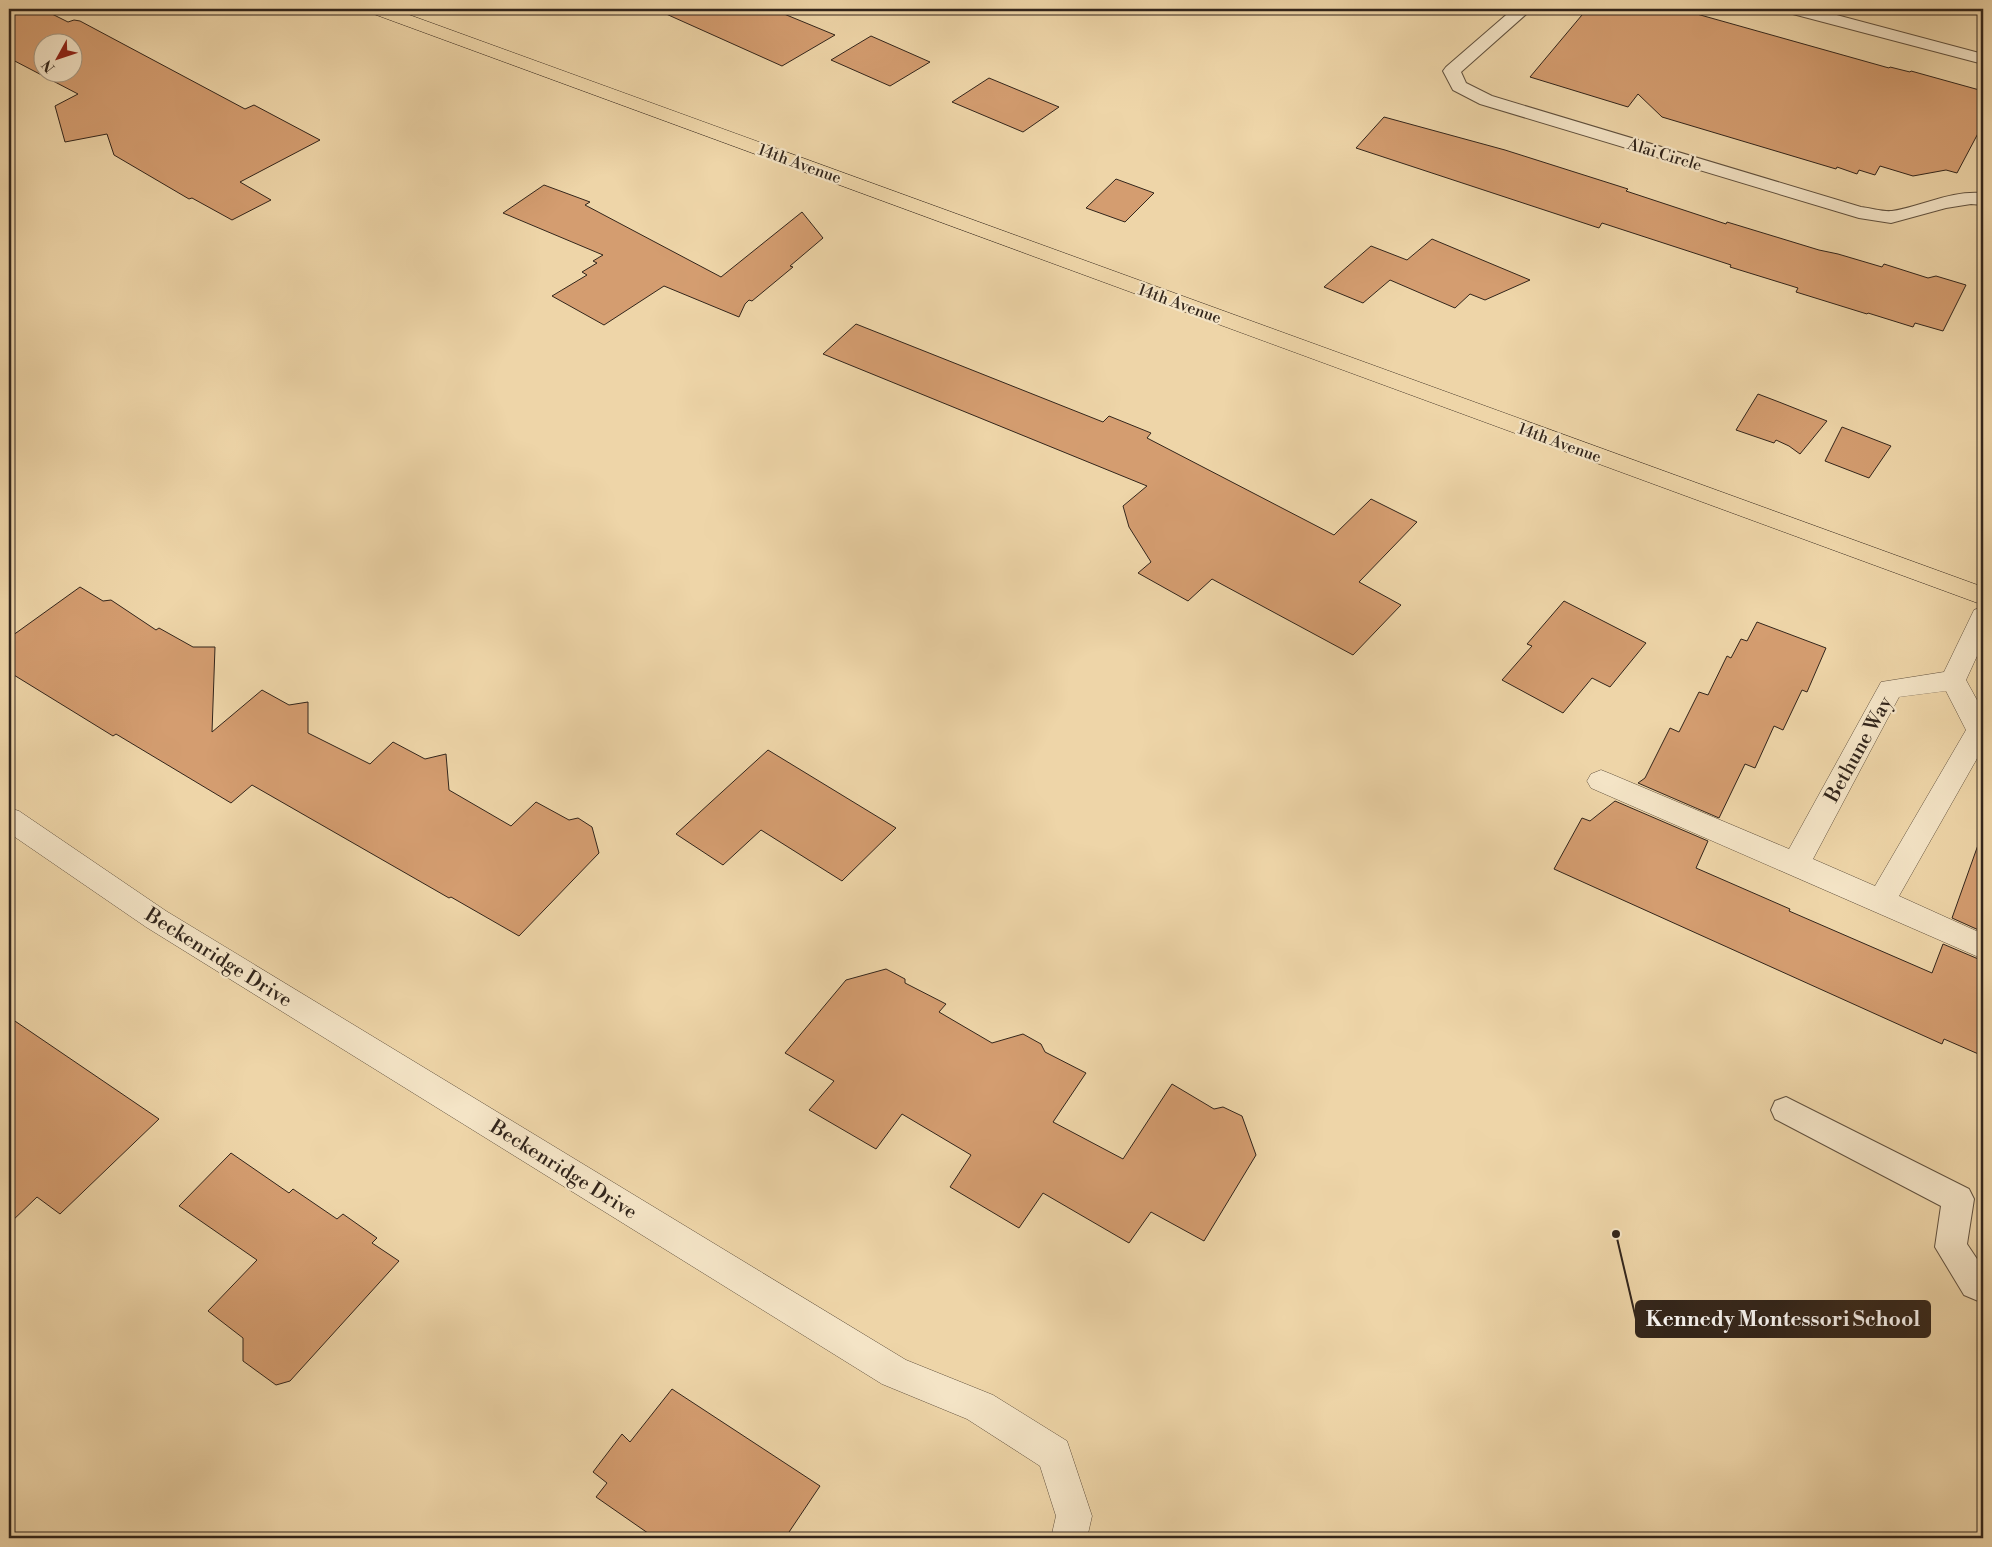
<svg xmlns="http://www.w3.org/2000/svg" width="1992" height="1547" viewBox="0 0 1992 1547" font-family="'Libre Bodoni',serif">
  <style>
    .building { fill: #d49d70; stroke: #32251b; fill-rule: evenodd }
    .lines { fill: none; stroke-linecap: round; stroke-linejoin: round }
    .lane-casing { stroke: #61513e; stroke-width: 2 }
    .street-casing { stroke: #61513e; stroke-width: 1 }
    .primary-casing { stroke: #32251b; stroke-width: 1 }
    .lane { fill: #f4e4c6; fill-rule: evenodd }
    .street { fill: #f4e4c6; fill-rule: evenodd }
    .primary { fill: #eed5a8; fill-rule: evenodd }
    .labels { text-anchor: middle; stroke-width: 4.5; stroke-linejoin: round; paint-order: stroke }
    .far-street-label { font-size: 16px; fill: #32251b; stroke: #f4e4c6 }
    .street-label { font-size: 20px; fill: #32251b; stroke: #f4e4c6 }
    .leader { fill: none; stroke: #32251b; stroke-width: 2 }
    .callout-dot { fill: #32251b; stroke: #f4e4c6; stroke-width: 2 }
    .callout { fill: #32251b; stroke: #32251b; stroke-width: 2 }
    .callout-label { font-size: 21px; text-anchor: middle; font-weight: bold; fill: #fff }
  </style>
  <rect width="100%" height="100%" fill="#eed5a8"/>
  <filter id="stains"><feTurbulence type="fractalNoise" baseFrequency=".004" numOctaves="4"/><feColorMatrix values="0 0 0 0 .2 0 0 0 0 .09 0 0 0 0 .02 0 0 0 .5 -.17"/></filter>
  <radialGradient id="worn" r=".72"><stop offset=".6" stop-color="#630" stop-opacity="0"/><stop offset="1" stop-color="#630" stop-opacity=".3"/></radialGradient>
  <g class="building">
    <path d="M9,9H42L68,22L74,20L80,21L245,109L254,105L320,140L240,182L271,200L232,220L192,198L189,199L114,155L107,134L65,142L55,106L78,94L9,58ZM42,42H72V72H42Z"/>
    <path d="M655,9H772L835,35L782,66Z"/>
    <path d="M1587,9H1679L1889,68L1890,67L1910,72L1911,71L1983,91V124L1957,173L1946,170L1913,176L1880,166L1875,175L1859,170L1857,174L1837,167L1836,169L1662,117L1638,94L1628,107L1530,77Z"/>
    <path d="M871,36L930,62L890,86L831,60Z"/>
    <path d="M989,78L1059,107L1023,132L952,102Z"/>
    <path d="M1384,117L1505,150L1628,189L1626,191L1726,224L1727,222L1819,250L1838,254L1882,267L1884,264L1928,278L1936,276L1966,285L1943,331L1915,323L1913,327L1868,313L1867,314L1796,292L1798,288L1730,267L1731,265L1602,223L1599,228L1356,148Z"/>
    <path d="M1116,179L1154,193L1125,222L1086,208Z"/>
    <path d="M544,185L590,202L585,205L721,277L802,212L823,238L790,266L793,267L752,301L749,300L745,304L739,317L664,286L604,325L552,296L587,275L582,272L597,263L593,261L603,255L503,213Z"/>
    <path d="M1432,239L1530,280L1485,300L1470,294L1455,308L1390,280L1363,303L1324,287L1371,246L1407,260Z"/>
    <path d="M856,324L1103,422L1109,416L1151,433L1147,438L1334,535L1371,499L1417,522L1359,582L1401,605L1353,655L1212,579L1188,601L1138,573L1151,562L1129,527L1123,506L1147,486L823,354Z"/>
    <path d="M1758,394L1779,402L1827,421L1800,454L1789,446L1776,440L1774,443L1736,430Z"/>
    <path d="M1842,427L1891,446L1869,478L1825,461Z"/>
    <path d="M80,587L103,601L111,600L156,630L159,628L193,647H215L212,732L262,690L289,705L308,702V733L370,764L393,742L425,759L446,754L449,790L511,826L536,802L569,820L578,818L592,827L599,853L519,936L451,897L449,898L252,785L231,803L116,734L113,736L9,672V638Z"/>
    <path d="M1564,601L1646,643L1610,687L1592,678L1563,713L1502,680L1532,646L1527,644Z"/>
    <path d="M1757,622L1826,648L1807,692L1802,690L1783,730L1774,726L1755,768L1745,764L1719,818L1638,783L1645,778L1670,728L1679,732L1699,692L1708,695L1727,656L1731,658L1741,639L1747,641Z"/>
    <path d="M768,750L896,828L842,881L761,830L723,865L676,834Z"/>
    <path d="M1615,801L1708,841L1696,868L1790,909L1789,911L1932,973L1943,944L1983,961V1056L1944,1039L1942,1044L1554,869L1582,818L1590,821Z"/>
    <path d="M1978,845L1983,846V932L1952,918Z"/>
    <path d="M886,969L905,979V983L946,1004L939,1012L992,1043L1023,1034L1041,1044L1045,1052L1086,1073L1053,1122L1123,1159L1172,1084L1214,1109L1223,1107L1242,1116L1256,1155L1204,1241L1151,1212L1129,1243L1043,1193L1019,1228L950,1187L971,1155L902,1114L876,1149L809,1110L834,1081L785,1053L846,980Z"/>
    <path d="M9,1017L159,1119L60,1214L37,1197L9,1224Z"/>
    <path d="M231,1153L289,1193L293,1189L337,1219L343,1214L377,1238L372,1243L399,1261L290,1381L276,1385L243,1361V1338L208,1311L257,1260L179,1206Z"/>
    <path d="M672,1389L820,1486L785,1538H655L596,1497L607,1483L593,1472L622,1434L630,1442Z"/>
  </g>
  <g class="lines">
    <g class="lane-casing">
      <g id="lane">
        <path d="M1513,9H1532L1461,72L1466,83L1492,96L1861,207C1871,208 1883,212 1892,211C1923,206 1951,190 1983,193V205L1971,204L1946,208L1891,223L1859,218L1480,104L1453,90L1443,71L1446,67Z"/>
        <path d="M1786,9H1814L1983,54V64L1789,13Z"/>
        <path d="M1786,1097L1969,1189L1974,1199L1967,1244L1983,1268V1303L1964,1295L1935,1247L1941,1206L1775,1119L1771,1110L1775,1101Z"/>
      </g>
    </g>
    <g class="street-casing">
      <g id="street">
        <path d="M1983,607V643L1966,680L1983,711V748L1899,896L1983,934V959L1591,788L1587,781L1591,774L1601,770L1611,774L1789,849L1881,682L1944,672L1974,610ZM1946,691L1966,730L1875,886L1813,859L1899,697Z"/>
        <path d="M9,808L19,811L166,911L906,1360L993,1395L1067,1441L1092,1516L1087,1538H1051L1056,1516L1040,1466L967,1419L882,1384L146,927L9,833Z"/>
      </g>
    </g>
    <g class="primary-casing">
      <path id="primary" d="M368,9H393L1983,587V605L371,13Z"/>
    </g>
    <use href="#lane" class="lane"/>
    <use href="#street" class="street"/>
    <use href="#primary" class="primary"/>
  </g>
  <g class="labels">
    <g class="far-street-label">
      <text transform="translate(1665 154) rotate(17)" y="6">Alai Circle</text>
      <text transform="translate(800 163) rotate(20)" y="6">14th Avenue</text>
      <text transform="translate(1180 303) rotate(20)" y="6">14th Avenue</text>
      <text transform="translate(1560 442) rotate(20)" y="6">14th Avenue</text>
    </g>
    <g class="street-label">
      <text transform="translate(1858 749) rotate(-61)" y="7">Bethune Way</text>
      <text transform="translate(219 957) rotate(32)" y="7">Beckenridge Drive</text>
      <text transform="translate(564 1169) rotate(32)" y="7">Beckenridge Drive</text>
    </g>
  </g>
  <path class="leader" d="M1616 1234L1636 1319"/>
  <circle class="callout-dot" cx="1616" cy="1234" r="5"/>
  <rect class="callout" x="1636" y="1301" width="294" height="36" rx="5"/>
  <g class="callout-label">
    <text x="1783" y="1326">Kennedy Montessori School</text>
  </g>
  <rect width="1992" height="1547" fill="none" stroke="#eed5a8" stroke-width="30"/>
  <rect x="10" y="10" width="1972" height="1527" fill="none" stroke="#32251b" stroke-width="2.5"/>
  <rect x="15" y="15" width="1962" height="1517" fill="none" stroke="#32251b"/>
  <g transform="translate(58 58) rotate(230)"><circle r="24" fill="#f4e4c6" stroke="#a69882"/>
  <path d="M0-4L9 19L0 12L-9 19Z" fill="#8f2418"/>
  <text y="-8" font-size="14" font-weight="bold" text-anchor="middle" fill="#32251b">N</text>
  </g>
  <rect width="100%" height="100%" filter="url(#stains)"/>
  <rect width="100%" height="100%" fill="url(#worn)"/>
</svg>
